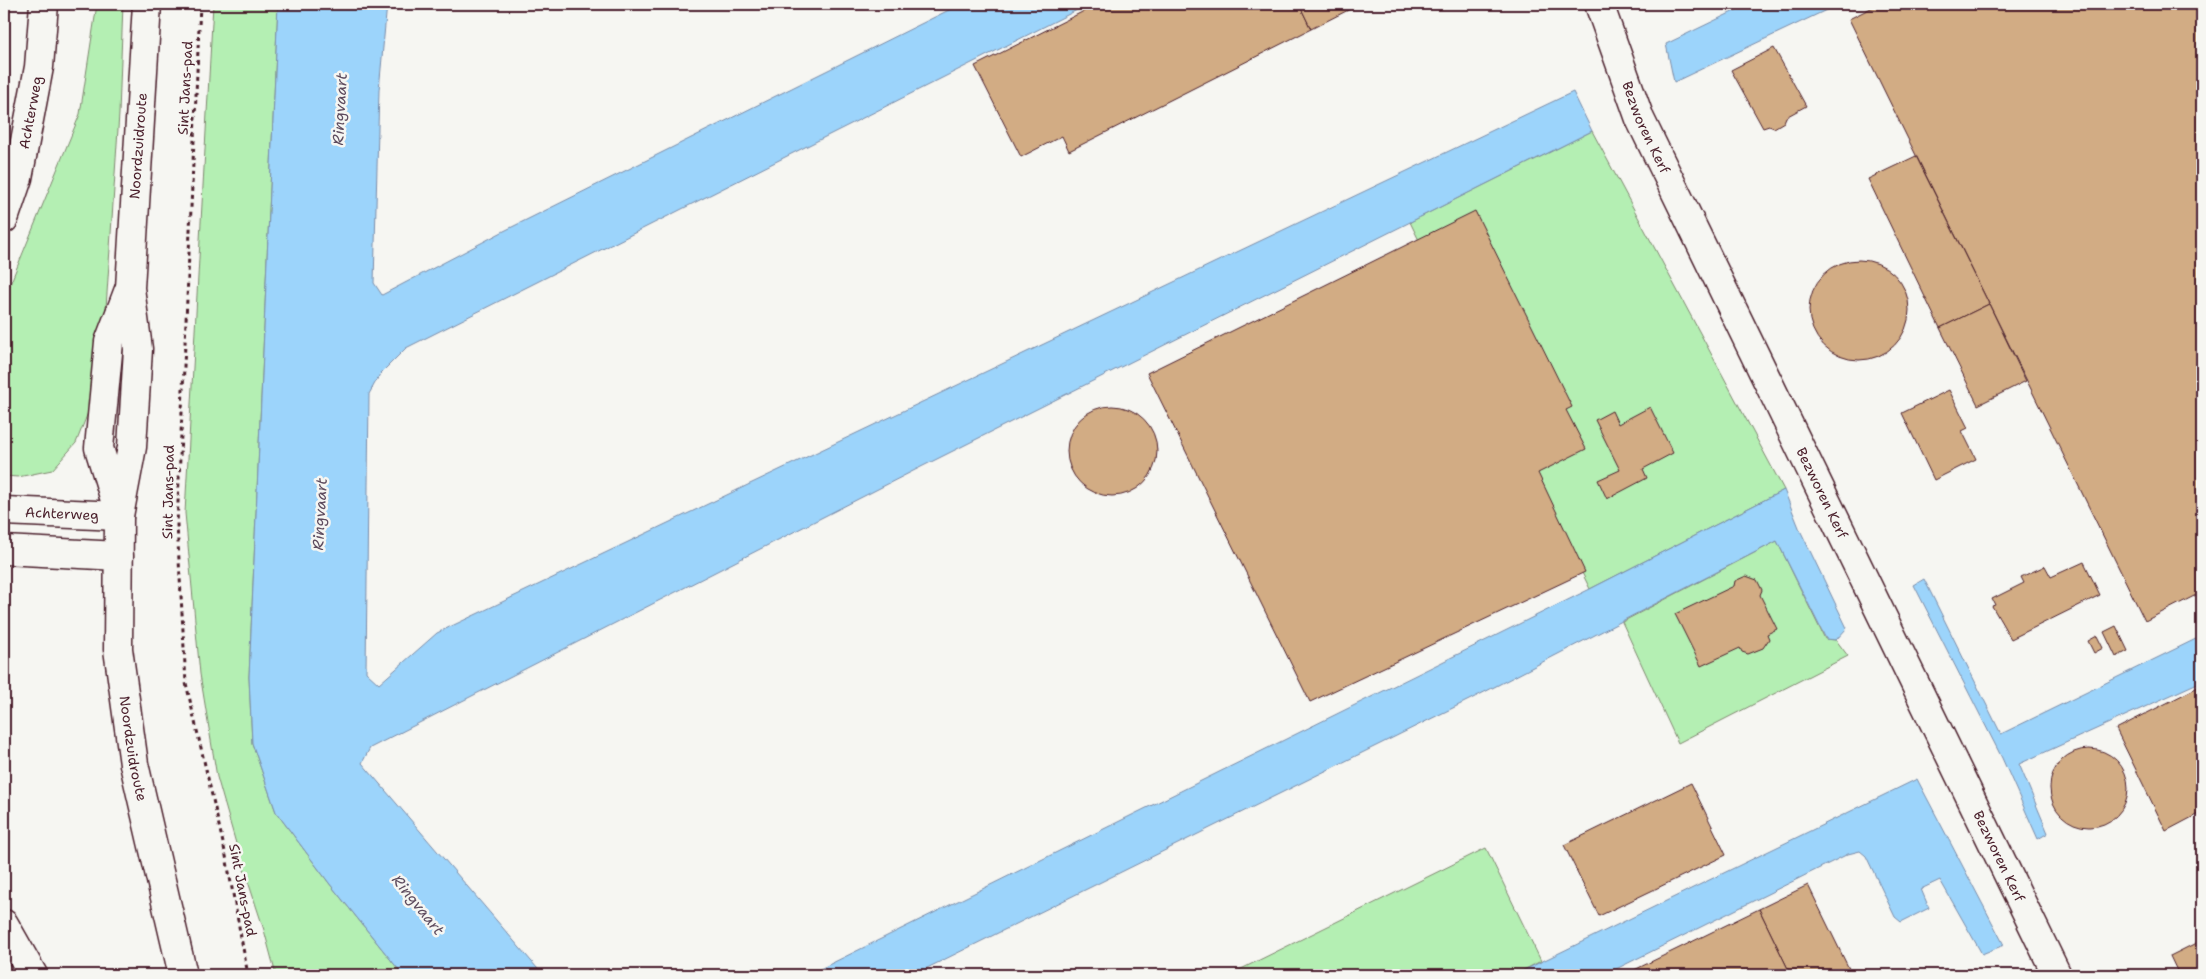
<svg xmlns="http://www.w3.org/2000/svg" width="2206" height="979" viewBox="0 0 2206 979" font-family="'Shantell Sans',sans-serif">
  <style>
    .green { fill: #b4efb3; stroke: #7f876f }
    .water { fill: #9cd4fb; stroke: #7b8ca8 }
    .building { fill: #d2ac84; stroke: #4a1f2b }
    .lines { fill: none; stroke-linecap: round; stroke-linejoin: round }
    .minor-casing { stroke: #4a1f2b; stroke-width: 31 }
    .major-casing { stroke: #4a1f2b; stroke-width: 31 }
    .path { stroke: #4a1f2b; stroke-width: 3; stroke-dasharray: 4 4; stroke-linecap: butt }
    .minor { stroke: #f6f6f2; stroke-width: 28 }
    .major { stroke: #f6f6f2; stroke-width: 28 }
    .labels { text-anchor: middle; stroke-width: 5; stroke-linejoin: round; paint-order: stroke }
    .street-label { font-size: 14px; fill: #4a1f2b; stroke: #f6f6f2 }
    .water-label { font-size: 15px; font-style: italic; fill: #5e4c5f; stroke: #f6f6f2 }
  </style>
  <rect width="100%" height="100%" fill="#f6f6f2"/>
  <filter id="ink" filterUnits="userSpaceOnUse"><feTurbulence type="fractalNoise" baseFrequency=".02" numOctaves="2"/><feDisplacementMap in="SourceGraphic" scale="10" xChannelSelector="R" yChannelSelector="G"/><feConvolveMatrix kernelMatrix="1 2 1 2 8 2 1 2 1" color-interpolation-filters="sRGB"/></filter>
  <g filter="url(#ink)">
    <g class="green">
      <path d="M97,4H123L119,114L105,323L93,400L76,443L52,470L18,477L4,476V299L80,114Z"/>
      <path d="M213,4H278L249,677L252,743L276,812L329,883L403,975H276L264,930L239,854L217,777L200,674L185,513Z"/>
      <path d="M1592,131L1784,490L1590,589L1410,222Z"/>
      <path d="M1777,541L1825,639L1836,640L1848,656L1678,743L1622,622Z"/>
      <path d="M1486,848L1541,961L1514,975H1229Z"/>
    </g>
    <g class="water">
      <path d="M278,4H387L379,90L374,283L382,295L504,231L961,4H1089L406,348L380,374L369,394L366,672L379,684L437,633L1573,92L1592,131L921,467L370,748L362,763L543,975H403L329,883L276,812L252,743L249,677Z"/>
      <path d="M1749,4H1839L1674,82L1666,44Z"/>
      <path d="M1784,490L1800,530L1847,628L1836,640L1826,639L1777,541L1469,700L913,975H808L1590,589Z"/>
      <path d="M1924,579L2001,734L2202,636V681L2019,764L2048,833L2038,839L2002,758L1914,585Z"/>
      <path d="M1917,779L2004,945L1982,954L1940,880L1921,889L1929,908L1901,922L1895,917L1866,856L1860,851L1848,854L1604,975H1514Z"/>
    </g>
    <g class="building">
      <path d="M1098,4H1299L1311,29L1069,151L1062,136L1021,157L975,66Z"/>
      <path d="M1299,4H1360L1311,29Z"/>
      <path d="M1879,4H2202V592L2145,621L1849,19Z"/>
      <path d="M1774,48L1806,106L1786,117L1784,122L1774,128L1769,126L1763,128L1731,70Z"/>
      <path d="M1916,156L1989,304L1940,328L1868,179Z"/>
      <path d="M1475,211L1572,407L1566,410L1586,449L1538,473L1585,572L1310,702L1147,373Z"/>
      <circle cx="1859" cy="310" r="50"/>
      <path d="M1989,304L2026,381L1978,405L1940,328Z"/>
      <path d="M1949,390L1968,428L1962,431L1976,459L1934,480L1902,413Z"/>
      <circle cx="1112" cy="451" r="45"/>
      <path d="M1650,407L1673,453L1643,469L1647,478L1607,499L1598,480L1620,470L1595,420L1612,411L1618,424Z"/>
      <path d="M2084,562L2100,595L2011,639L1992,606L1995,605L1992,599L2024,583L2021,577L2045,566L2051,577Z"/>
      <path d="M1746,576L1757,580L1762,590L1760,595L1777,629L1767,634L1769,639L1763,648L1748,654L1742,652L1740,648L1701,666L1675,614L1734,586L1735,581Z"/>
      <path d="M2116,626L2128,651L2116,657L2104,632Z"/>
      <path d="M2097,636L2103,648L2094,653L2088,641Z"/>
      <path d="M2202,685V812L2166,831L2116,729Z"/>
      <circle cx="2089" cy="788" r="39"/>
      <path d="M1691,783L1726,855L1599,916L1564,845Z"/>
      <path d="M1808,885L1852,975H1791L1759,909Z"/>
      <path d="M1759,909L1791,975H1624Z"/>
      <path d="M2202,940V975H2179L2170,956Z"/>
    </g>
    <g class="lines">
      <g class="minor-casing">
        <g id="minor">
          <path id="s1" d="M1599,4L1640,119L2057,975"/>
          <path id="s2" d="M4,219L18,178L39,67L44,4"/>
          <path id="s3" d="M4,511L119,516"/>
          <path d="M4,550L119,556"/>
          <path d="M4,924L33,975"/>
        </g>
      </g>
      <g class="major-casing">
        <g id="major">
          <path id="s4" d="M147,4L130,288L138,349L132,447L119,516L118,649L134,764L183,975"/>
          <path d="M118,510L99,448L109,342L128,292"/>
        </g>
      </g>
      <path class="path" d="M200,4L177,525L186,683L226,856L248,975"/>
      <use href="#minor" class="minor"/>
      <use href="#major" class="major"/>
    </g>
  </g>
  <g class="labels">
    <g class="street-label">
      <text transform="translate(185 88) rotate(-87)" y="5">Sint Jans-pad</text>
      <text dy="5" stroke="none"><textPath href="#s2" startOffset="110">Achterweg</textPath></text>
      <text dy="5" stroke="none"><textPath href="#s1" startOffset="132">Bezworen Kerf</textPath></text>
      <text transform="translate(138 146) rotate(-86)" y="5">Noordzuidroute</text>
      <text transform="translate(168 492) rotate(-89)" y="5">Sint Jans-pad</text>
      <text dy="5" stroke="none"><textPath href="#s1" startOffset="538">Bezworen Kerf</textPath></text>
      <text dy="5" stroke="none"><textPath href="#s3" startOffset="58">Achterweg</textPath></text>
      <text dy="5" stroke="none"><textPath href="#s4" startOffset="748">Noordzuidroute</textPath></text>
      <text dy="5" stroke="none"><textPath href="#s1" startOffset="942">Bezworen Kerf</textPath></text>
      <text transform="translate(243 890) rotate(79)" y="5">Sint Jans-pad</text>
    </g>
    <g class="water-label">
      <text transform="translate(340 109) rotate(-87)" y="5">Ringvaart</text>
      <text transform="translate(320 514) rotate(-87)" y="5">Ringvaart</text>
      <text transform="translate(418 905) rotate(51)" y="5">Ringvaart</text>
    </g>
  </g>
  <rect width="2206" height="979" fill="none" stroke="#f6f6f2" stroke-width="20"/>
  <rect x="10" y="10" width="2186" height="959" fill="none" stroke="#4a1f2b" stroke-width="2" filter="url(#ink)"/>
</svg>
